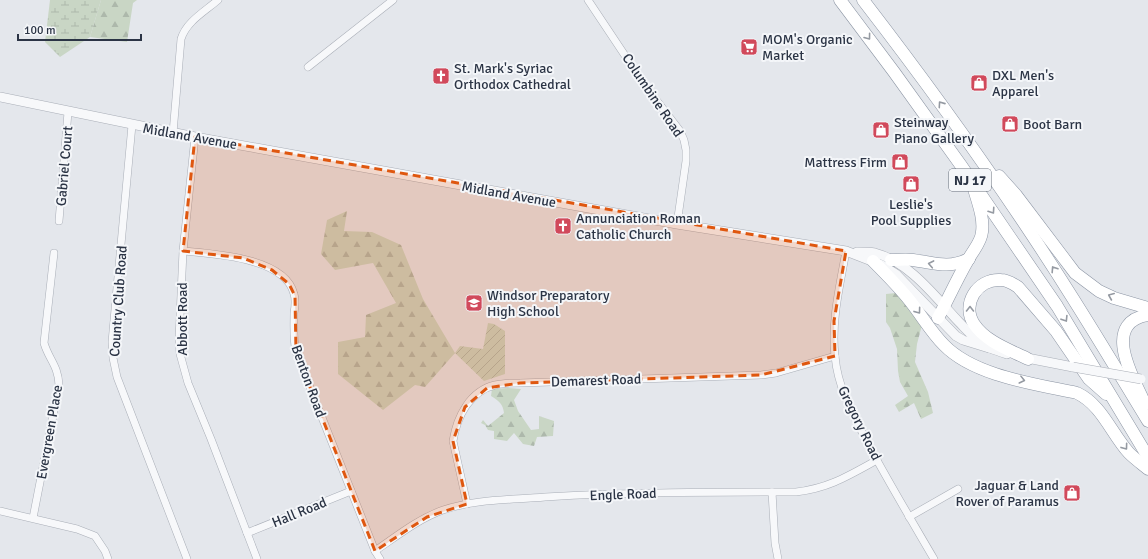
<svg xmlns="http://www.w3.org/2000/svg" width="1148" height="559" viewBox="0 0 1148 559" font-family="Signika,sans-serif">
  <style>
    .forest { fill: url(#forest-firs) }
    .wetland { fill: url(#wetland-marsh) }
    .garden { fill: url(#garden-furrows) }
    .lines { fill: none; stroke-linecap: round; stroke-linejoin: round }
    .minor-casing { stroke: #a9aeb7; stroke-width: 8 }
    .tertiary-casing { stroke: #a9aeb7; stroke-width: 10 }
    .trunk-casing { stroke: #8b94a3; stroke-width: 13 }
    .minor { stroke: #f7f8fa; stroke-width: 7 }
    .tertiary { stroke: #f7f8fa; stroke-width: 9 }
    .trunk { stroke: #fff; stroke-width: 12 }
    .tertiary-bridge-casing { stroke: #a9aeb7; stroke-width: 10; stroke-linecap: butt }
    .tertiary-bridge { stroke: #f7f8fa; stroke-width: 9 }
    .oneway { stroke: #959aa2 }
    .marked { fill: #df570f; fill-opacity: 0.2; stroke: #df570f; stroke-width: 3; stroke-dasharray: 8 5; stroke-linejoin: round }
    .labels { text-anchor: middle; stroke-width: 4; stroke-linejoin: round; paint-order: stroke }
    .shield { fill: #f4f6f9; stroke: #676e7b; stroke-width: 1 }
    .shield-label { font-size: 13px; font-weight: bold; fill: #2b3445 }
    .poi-label { font-size: 14px; fill: #2b3445; stroke: #f4f6f9; text-anchor: start }
    .street-label { font-size: 14px; fill: #2b3445; stroke: #f4f6f9 }
  </style>
  <defs>
    <pattern id="forest-firs" width="22" height="20" patternUnits="userSpaceOnUse"><rect width="22" height="20" fill="#c9d6c5"/><path d="M5 1l3.5 6h-7zM16 11l3.5 6h-7z" fill="#adb8ab"/></pattern>
    <pattern id="wetland-marsh" width="20" height="14" patternUnits="userSpaceOnUse"><rect width="20" height="14" fill="#c9d6c5"/><path d="M1 5h8M5 5V1M11 12h8M15 12V8" fill="none" stroke="#adb8ab"/></pattern>
    <pattern id="garden-furrows" width="10" height="10" patternUnits="userSpaceOnUse"><rect width="10" height="10" fill="#c9d6c5"/><path d="M-1 1l2-2M0 10L10 0M9 11l2-2" fill="none" stroke="#adb8ab"/></pattern>
  </defs>
  <rect width="100%" height="100%" fill="#e4e7ec"/>
  <g class="forest">
    <path d="M101,0H137L133,3L127,42L90,37Z"/>
    <path d="M347,211L344,231L372,232L401,245L423,299L455,353L425,387L415,385L383,410L338,374V342L365,337L366,315L396,303L373,263L335,270L321,254L327,220Z"/>
    <path d="M896,293L911,308L922,325L917,344L915,362L928,392L933,413L921,419L914,403L899,412L895,405L908,396L900,382L898,371L897,349L890,328L886,322V294Z"/>
    <path d="M508,388L521,389L514,400L518,411L531,430L539,429V416L554,421L553,436L537,437L534,446L523,444L514,433L507,441L494,439V431L488,430L485,425L481,423L483,420L488,426L504,413C503,404 499,401 491,396L492,389Z"/>
  </g>
  <path class="wetland" d="M50,0H101L90,37L60,57L45,42Z"/>
  <path class="garden" d="M488,323L494,324L505,331V374L484,381L455,353L460,346L483,349Z"/>
  <g class="lines">
    <g class="minor-casing">
      <g id="minor">
        <path d="M588,0L644,84L680,131L684,140L686,150V161L677,224"/>
        <path d="M308,67L393,0"/>
        <path d="M132,125L112,342L113,358L117,377L187,559"/>
        <path d="M173,133L181,39C186,22 204,12 218,0"/>
        <path d="M195,137L183,251L179,339L180,354L188,383L211,439L257,559"/>
        <path d="M59,221L68,112"/>
        <path d="M183,251C213,254 285,257 294,294C296,300 295,307 294,313C294,326 293,339 296,352L375,551L380,559"/>
        <path d="M846,251C840,285 831,321 835,356C838,391 856,420 872,451C892,488 913,523 934,559"/>
        <path d="M772,492L775,543L778,559"/>
        <path d="M467,504L453,441C457,416 470,391 495,385C503,383 512,383 520,383L761,375L776,373L835,356"/>
        <path d="M0,511L77,529L95,536L105,551L108,559"/>
        <path d="M909,517L958,489"/>
        <path d="M33,518L59,385C58,365 49,360 44,343L54,253"/>
        <path d="M247,533L351,491"/>
        <path d="M375,551C397,536 418,519 443,510C475,499 511,500 545,497C628,492 712,492 796,492C829,488 848,476 877,460"/>
      </g>
    </g>
    <g class="tertiary-casing">
      <g id="tertiary">
        <path d="M0,97L195,137L677,224L846,251L882,265L896,274L956,336L963,340L989,348"/>
        <path d="M857,252C863,252 869,252 875,253C910,262 936,298 959,322C968,331 978,343 990,348C995,350 1001,352 1007,354"/>
        <path d="M1022,357L1073,367"/>
      </g>
    </g>
    <g class="trunk-casing">
      <g id="trunk">
        <path d="M840,0L894,72L960,164L1057,306L1148,457"/>
        <path d="M863,0C937,96 1008,195 1072,297C1098,338 1123,380 1148,421"/>
        <path d="M999,176L1016,195L1075,273L1099,291L1114,298L1148,308"/>
        <path d="M891,260C899,260 906,259 913,260C936,263 947,269 969,259"/>
        <path d="M873,261C886,274 899,287 910,301C922,316 931,332 944,345C974,376 1035,384 1077,393C1102,405 1111,433 1129,453C1135,459 1142,464 1148,469"/>
        <path d="M938,318C948,299 957,279 968,260C973,250 981,243 982,232C984,218 978,203 974,189"/>
        <path d="M1028,359C1010,350 986,342 974,324C961,305 977,278 1001,280C1007,280 1012,283 1018,287L1056,331L1089,379L1106,394"/>
        <path d="M1145,404C1134,379 1100,323 1148,315"/>
      </g>
    </g>
    <use href="#minor" class="minor"/>
    <use href="#tertiary" class="tertiary"/>
    <use href="#trunk" class="trunk"/>
    <g class="tertiary-bridge-casing">
      <path id="tertiary-bridge" d="M1073,367L1141,379"/>
    </g>
    <use href="#tertiary-bridge" class="tertiary-bridge"/>
  </g>
  <defs><path id="oneway-chevron" d="M-2-3.5L2.5 0L-2 3.5" fill="none" stroke-width="1.6" stroke-linecap="round" stroke-linejoin="round"/></defs>
  <g class="oneway">
    <use href="#oneway-chevron" transform="translate(868 37) rotate(53)"/>
    <use href="#oneway-chevron" transform="translate(941 104) rotate(-125)"/>
    <use href="#oneway-chevron" transform="translate(992 211) rotate(56)"/>
    <use href="#oneway-chevron" transform="translate(931 264) rotate(-169)"/>
    <use href="#oneway-chevron" transform="translate(1054 269) rotate(-123)"/>
    <use href="#oneway-chevron" transform="translate(1111 296) rotate(-157)"/>
    <use href="#oneway-chevron" transform="translate(970 309) rotate(-90)"/>
    <use href="#oneway-chevron" transform="translate(918 311) rotate(54)"/>
    <use href="#oneway-chevron" transform="translate(1065 319) rotate(58)"/>
    <use href="#oneway-chevron" transform="translate(1022 380) rotate(14)"/>
    <use href="#oneway-chevron" transform="translate(1125 447) rotate(54)"/>
  </g>
  <path class="marked" d="M195,137L846,251L834,321L835,356L761,375L520,383L487,388L465,407L453,441L467,504L427,517L375,551L296,352L295,296L289,284L272,270L243,258L183,251Z"/>
  <defs>
    <g id="supermarket-square" transform="scale(0.9)"><rect x="-9" y="-9" width="18" height="18" rx="4" fill="#d1495b" stroke="#f4f6f9"/><path d="M-6-5.5h2.5l.6 2H6L4.5 2H-2.5L-4.4-4H-6ZM-1.5 3.2a1.3 1.3 0 1 0 .1 0ZM3 3.2a1.3 1.3 0 1 0 .1 0Z" fill="#fff"/></g>
    <g id="church-square" transform="scale(0.9)"><rect x="-9" y="-9" width="18" height="18" rx="4" fill="#d1495b" stroke="#f4f6f9"/><path d="M-1.2-6h2.4v3.5h3.3v2.4h-3.3V6h-2.4V-.1h-3.3v-2.4h3.3Z" fill="#fff"/></g>
    <g id="shop-square" transform="scale(0.9)"><rect x="-9" y="-9" width="18" height="18" rx="4" fill="#d1495b" stroke="#f4f6f9"/><path d="M-5-2.5h2.3a2.7 3.5 0 0 1 5.4 0H5L5.5 6h-11ZM-1.5-2.5h3a1.5 2.3 0 0 0-3 0Z" fill="#fff"/></g>
    <g id="school-square" transform="scale(0.9)"><rect x="-9" y="-9" width="18" height="18" rx="4" fill="#d1495b" stroke="#f4f6f9"/><path d="M0-5L7-2L0 1L-7-2ZM-4 1L0 2.5L4 1V4Q0 6-4 4Z" fill="#fff"/></g>
  </defs>
  <g fill-rule="evenodd">
    <use href="#supermarket-square" x="749" y="47"/>
    <use href="#church-square" x="441" y="76"/>
    <use href="#shop-square" x="979" y="83"/>
    <use href="#shop-square" x="1010" y="124"/>
    <use href="#shop-square" x="881" y="130"/>
    <use href="#shop-square" x="900" y="162"/>
    <use href="#shop-square" x="911" y="184"/>
    <use href="#church-square" x="563" y="226"/>
    <use href="#school-square" x="474" y="303"/>
    <use href="#shop-square" x="1072" y="493"/>
  </g>
  <g class="labels">
    <rect class="shield" x="949" y="169" width="42" height="22" rx="3"/>
    <g class="shield-label">
      <text x="970" y="185">NJ 17</text>
    </g>
    <g class="poi-label">
      <text x="762" y="44">MOM's Organic<tspan x="762" dy="16">Market</tspan></text>
      <text x="454" y="73">St. Mark's Syriac<tspan x="454" dy="16">Orthodox Cathedral</tspan></text>
      <text x="992" y="80">DXL Men's<tspan x="992" dy="16">Apparel</tspan></text>
      <text x="894" y="127">Steinway<tspan x="894" dy="16">Piano Gallery</tspan></text>
      <text x="1023" y="129">Boot Barn</text>
      <text x="887" y="167" text-anchor="end">Mattress Firm</text>
      <text x="911" y="209" text-anchor="middle">Leslie's<tspan x="911" dy="16">Pool Supplies</tspan></text>
      <text x="576" y="223">Annunciation Roman<tspan x="576" dy="16">Catholic Church</tspan></text>
      <text x="487" y="300">Windsor Preparatory<tspan x="487" dy="16">High School</tspan></text>
      <text x="1059" y="490" text-anchor="end">Jaguar &amp; Land<tspan x="1059" dy="16">Rover of Paramus</tspan></text>
    </g>
    <g class="street-label">
      <text transform="translate(653 95) rotate(56)" y="5">Columbine Road</text>
      <text transform="translate(190 136) rotate(10)" y="5">Midland Avenue</text>
      <text transform="translate(64 166) rotate(-85)" y="5">Gabriel Court</text>
      <text transform="translate(509 194) rotate(10)" y="5">Midland Avenue</text>
      <text transform="translate(118 301) rotate(-86)" y="5">Country Club Road</text>
      <text transform="translate(182 319) rotate(-90)" y="5">Abbott Road</text>
      <text transform="translate(596 380) rotate(-2)" y="5">Demarest Road</text>
      <text transform="translate(309 381) rotate(70)" y="5">Benton Road</text>
      <text transform="translate(860 423) rotate(64)" y="5">Gregory Road</text>
      <text transform="translate(49 432) rotate(-80)" y="5">Evergreen Place</text>
      <text transform="translate(623 494) rotate(-2)" y="5">Engle Road</text>
      <text transform="translate(299 512) rotate(-22)" y="5">Hall Road</text>
    </g>
  </g>
  <path d="M18 34v6h123v-6" fill="none" stroke="#2b3445" stroke-width="2"/>
  <text x="24" y="34" font-size="12" fill="#2b3445" stroke="#f4f6f9" stroke-width="3" paint-order="stroke">100 m</text>
</svg>
